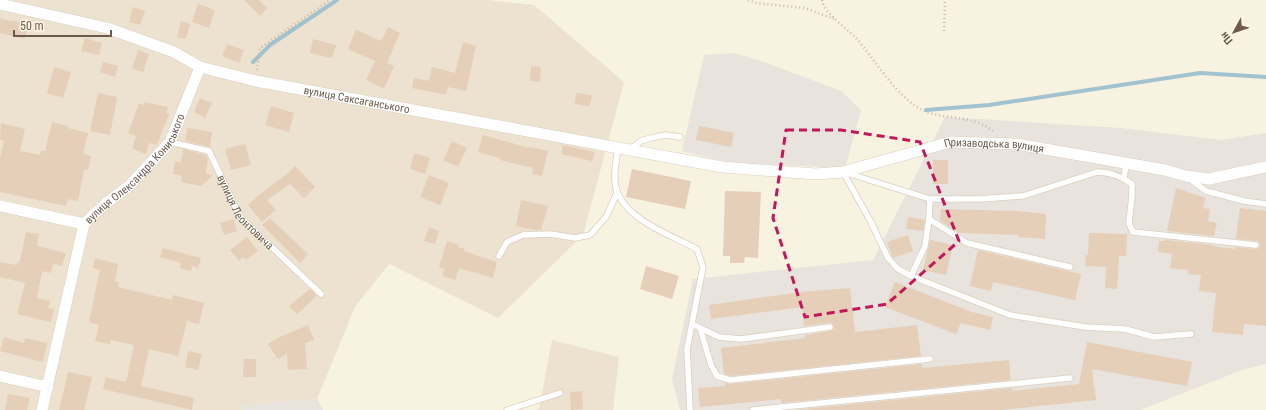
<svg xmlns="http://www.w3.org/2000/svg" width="1266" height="410" viewBox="0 0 1266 410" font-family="'Roboto Condensed',sans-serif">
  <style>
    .residential { fill: #ece2cf }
    .industrial { fill: #e8e3dc }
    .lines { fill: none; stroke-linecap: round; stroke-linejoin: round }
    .stream { stroke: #a1c2cf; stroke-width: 4 }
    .building { fill: #e5cfb8 }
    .service-casing { stroke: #dbcfbf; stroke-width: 7 }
    .minor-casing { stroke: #dbcfbf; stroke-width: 12 }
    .path { stroke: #ceb8a1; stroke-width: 2.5; stroke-dasharray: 1 3; stroke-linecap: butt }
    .service { stroke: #fff; stroke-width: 5.5 }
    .minor { stroke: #fff; stroke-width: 11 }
    .marked { fill: none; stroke: #c2185b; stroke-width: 3; stroke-dasharray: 8 5; stroke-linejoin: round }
    .labels { text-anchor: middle; stroke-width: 3.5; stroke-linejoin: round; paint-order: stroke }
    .street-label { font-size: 11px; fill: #6c5b4c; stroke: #fcf6e7 }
  </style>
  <rect width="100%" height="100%" fill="#f8f2e1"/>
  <g class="residential">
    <path d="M0,0H488L534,5L624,82L583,235L498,318L389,264L355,307L317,399L241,405L242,410H0Z"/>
    <path d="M552,340L619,357L613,410H536L539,409Z"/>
  </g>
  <g class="industrial">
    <path d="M734,53L764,62L841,91L861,110L845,168L731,163L682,151L704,55Z"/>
    <path d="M945,117L1121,128L1221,140L1266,133V364L1242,370L1140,410H680L672,379L693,279L873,260Z"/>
    <path d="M317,399L323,410H242L241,405Z"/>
  </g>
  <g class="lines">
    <g class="stream">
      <path d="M253,62L270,45L337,0"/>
      <path d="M926,110L989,105L1200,73L1266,77"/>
    </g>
  </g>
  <g class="building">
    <path d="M244,0H259L267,8L260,16Z"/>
    <path d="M198,4L215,10L209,28L192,22Z"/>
    <path d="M133,7L145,11L140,25L129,22Z"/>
    <path d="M0,18L10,21V20L28,24L25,39L0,33Z"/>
    <path d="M181,21L190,24L186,39L177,37Z"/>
    <path d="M388,27L400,33L387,63L394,66L384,89L366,80L375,61L348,49L356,30L381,41Z"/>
    <path d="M85,38L102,43L99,55L81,51Z"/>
    <path d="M313,39L336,45L332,58L310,53Z"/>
    <path d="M463,42L476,46L466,91L448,87L446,95L412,88L414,78L429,81L432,67L455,73Z"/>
    <path d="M227,44L244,50L239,63L222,56Z"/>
    <path d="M138,50L149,54L143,72L132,69Z"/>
    <path d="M103,62L118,66L115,77L100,72Z"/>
    <path d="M531,66L541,67L540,82L530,81Z"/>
    <path d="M54,67L71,72L63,98L47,93Z"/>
    <path d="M98,93L117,97L110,135L90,131Z"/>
    <path d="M576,93L592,95L590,106L575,104Z"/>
    <path d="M200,98L212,103L205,118L194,112Z"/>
    <path d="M145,102L168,107L166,113L169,114L157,145L149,143L146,154L132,149L136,136L128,133L139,103L144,105Z"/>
    <path d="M271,106L294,113L289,132L265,125Z"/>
    <path d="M52,122L68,126V128L88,133L83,154L91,156L88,170H84L78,201L68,199L66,206L0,192V158L4,141L0,140L1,123L25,129L20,151L40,155L41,151H45Z"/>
    <path d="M699,126L734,133L731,147L696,140Z"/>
    <path d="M187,128L212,132L210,147L185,141Z"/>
    <path d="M483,135L529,148L530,147L548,151L542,176L532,174L533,168L500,160V158L478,152Z"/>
    <path d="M452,141L467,148L458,167L443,160Z"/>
    <path d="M245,144L251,165L231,170L225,149Z"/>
    <path d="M563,145L595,152L592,161L561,154Z"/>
    <path d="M183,149L206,155L208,159L206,174L213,175L201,186L181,182L182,176L173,174L175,161L181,163Z"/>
    <path d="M414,153L430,158L425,174L410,169Z"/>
    <rect x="933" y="160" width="15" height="24"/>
    <path d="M295,166L315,187L304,198L290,184L267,200L276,210L262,222L248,205L256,198H255L287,174Z"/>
    <path d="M632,169L691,181L685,209L626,197Z"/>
    <path d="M429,175L449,183L440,205L420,197Z"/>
    <path d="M1176,188L1206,198L1203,208L1210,209L1208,221L1217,223L1214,236L1167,231Z"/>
    <path d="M725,191L761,192L758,258L745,257L744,263H730V256H723Z"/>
    <path d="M521,200L548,206L541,230H535L516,226Z"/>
    <path d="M1240,208L1266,211V326L1244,324L1243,335L1212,332L1216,293L1199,291L1201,275L1188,274V270L1170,268L1172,254L1158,252L1159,241H1165L1166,240L1213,245L1212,246L1235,249V247L1258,249L1260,245L1258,241L1236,239Z"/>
    <path d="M941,209L1015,211L1046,214L1045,239L1018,237V235L960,233L940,221Z"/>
    <path d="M908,217L925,220L923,231L906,229Z"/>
    <path d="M270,218L308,254L300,263L262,225Z"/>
    <path d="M234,219L237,231L224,235L220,223Z"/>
    <path d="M429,227L439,231L435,244L424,241Z"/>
    <path d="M26,232L39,234L37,246L66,253L62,266L53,264L51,273L42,271L37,298L50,301L48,308L54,309L51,322L17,314L25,283L0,277V262L17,265L19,261H20Z"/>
    <path d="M1089,233L1127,234L1126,256H1119L1117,289L1105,288L1106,267L1085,266L1086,255H1088Z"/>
    <path d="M908,235L913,251L893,258L887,242Z"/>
    <path d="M247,237L258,251L246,260L243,257L239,261L230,250Z"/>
    <path d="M930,240L953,245L946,275L923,270Z"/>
    <path d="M447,241L459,245L458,247L465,249L464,251L497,262L493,278L459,268L455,280L442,276L445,269L439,267Z"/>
    <path d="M163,248L201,258L198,268L192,266L191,271L180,268L181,263L160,257Z"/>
    <path d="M978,250L1081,274L1075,300L993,282L991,291L970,286Z"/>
    <path d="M95,258L118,264L115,281L119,282L118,287L172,300L173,295L204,303L199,324L187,321L178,356L149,349L141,386L194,398L192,410L103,389L106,377L126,382L134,345L111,340L110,344L95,341L99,325L89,322L100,270L93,268Z"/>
    <path d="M646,266L679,276L672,299L640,289Z"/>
    <path d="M895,282L972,312L993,317L990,330L961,323L956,334L885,307Z"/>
    <path d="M850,288L855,332L917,325L921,356L730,376L724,374L721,348L805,338V335L831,331L834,329V326L832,323H829L804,326L802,307L711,319L709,305L801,292Z"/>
    <path d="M310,289L317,296L297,314L289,306Z"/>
    <path d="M308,325L314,340L305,343L307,369L288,370L287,354L278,359L268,344L282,336Z"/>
    <path d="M4,337L24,343L25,338L47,343L43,362L0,351Z"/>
    <path d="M1087,342L1192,362L1187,386L1092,369L1096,400L1001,410H795L1012,388V391L1079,384Z"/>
    <path d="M188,351L202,354L198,370L185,367Z"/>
    <path d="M244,359H256V377H243Z"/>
    <path d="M1009,360L1011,380L781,403V399L700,407L698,388L725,386V383L730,384L922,364V368Z"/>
    <path d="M68,372L92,377L84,410H59Z"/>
    <path d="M582,391L583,409L571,410L570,392Z"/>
    <path d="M8,394L30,398L27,410H5Z"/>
  </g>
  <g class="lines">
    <g class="service-casing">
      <g id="service">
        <path id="s1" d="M170,142L209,151L240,217L321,294"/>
        <path d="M618,148C616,162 612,181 618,194C631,222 671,235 697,249L703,267L687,349L690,410"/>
        <path d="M630,149L641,141L651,138L666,135L680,137"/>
        <path d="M843,172L871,222L888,258L898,269L911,276L1010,315L1085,327L1125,329L1154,337L1191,334"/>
        <path d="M847,173L930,199H980L1023,196L1097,172C1110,172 1121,176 1132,184V196L1129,223L1133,232L1256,245"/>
        <path d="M1124,178L1126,164"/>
        <path d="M1190,179L1206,191L1244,201L1266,204"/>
        <path d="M929,219L967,243L1070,267"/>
        <path d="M499,256L507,242L523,235L550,234L575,238L590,235L606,217L617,193"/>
        <path d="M911,276L925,246L929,219L930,199"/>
        <path d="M692,324L719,337L741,339L830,327"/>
        <path d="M700,328L711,365L717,376L730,380L930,359"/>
        <path d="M507,410L560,393"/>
        <path d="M753,410L1070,378"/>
      </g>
    </g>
    <g class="minor-casing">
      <g id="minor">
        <path id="s2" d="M0,4L107,28L174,52L200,67L256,81L722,167L815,174L843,172L950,142L1016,144L1165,170L1186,176L1209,179L1266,167"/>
        <path d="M0,206L84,224"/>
        <path d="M0,376L48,387"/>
        <path id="s3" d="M42,410L84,224L105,204L129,186L170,142L200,67"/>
      </g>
    </g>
    <g class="path">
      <path d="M748,0L756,3L805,8L834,19"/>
      <path d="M822,0C824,13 846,28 856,38C875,59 899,102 927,112C950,120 973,115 993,131"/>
      <path d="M944,31L945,0"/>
      <path d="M257,70L260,48L330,0"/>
    </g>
    <use href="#service" class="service"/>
    <use href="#minor" class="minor"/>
  </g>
  <path class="marked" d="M786,130H841L920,142L959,241L887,304L805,317L773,218Z"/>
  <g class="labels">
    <g class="street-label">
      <text dy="4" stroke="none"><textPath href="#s2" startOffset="371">вулиця Саксаганського</textPath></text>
      <text dy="4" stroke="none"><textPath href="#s2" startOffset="1019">Призаводська вулиця</textPath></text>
      <text dy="4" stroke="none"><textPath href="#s3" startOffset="267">вулиця Олександра Кониського</textPath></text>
      <text dy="4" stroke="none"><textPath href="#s1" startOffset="112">вулиця Леонтовича</textPath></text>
    </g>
  </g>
  <g transform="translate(1234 32) rotate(230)" stroke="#fcf6e7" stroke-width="3" paint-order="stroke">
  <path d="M0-3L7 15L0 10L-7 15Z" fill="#6c5b4c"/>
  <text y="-6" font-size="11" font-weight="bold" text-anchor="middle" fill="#6c5b4c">Пн</text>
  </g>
  <path d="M14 30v6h97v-6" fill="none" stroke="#6c5b4c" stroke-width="2"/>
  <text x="20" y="30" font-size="12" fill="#6c5b4c" stroke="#fcf6e7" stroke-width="3" paint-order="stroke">50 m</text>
</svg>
